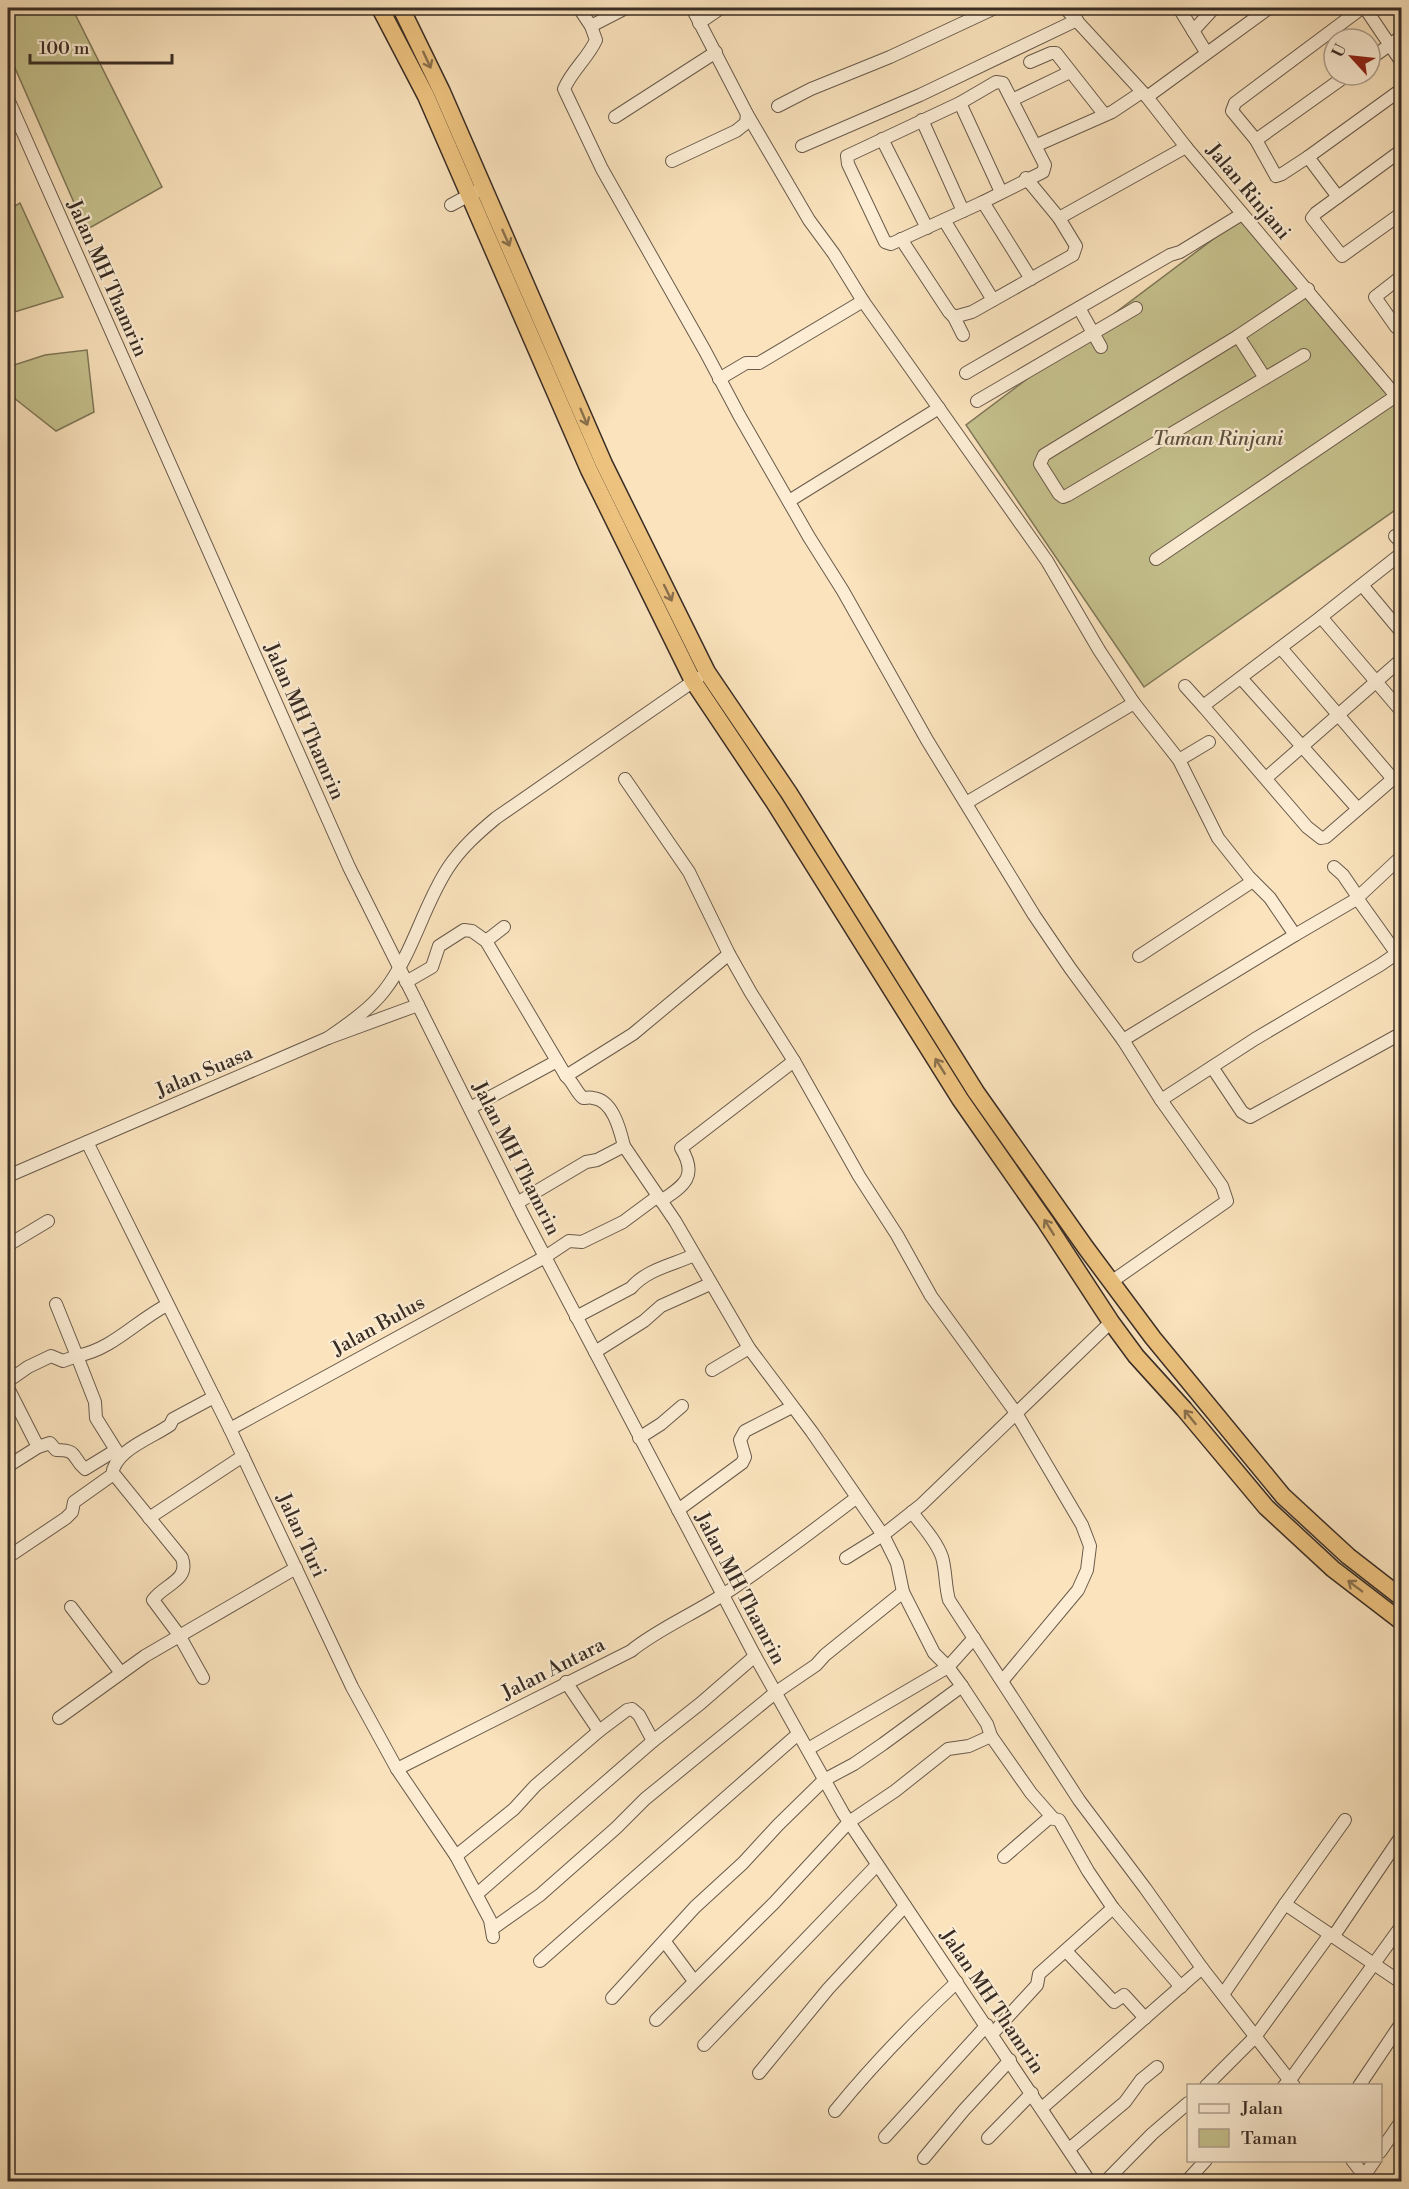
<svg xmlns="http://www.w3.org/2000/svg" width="1409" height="2189" viewBox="0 0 1409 2189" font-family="'Libre Bodoni',serif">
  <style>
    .green { fill: #c5c18d; stroke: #7f7759; stroke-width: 1.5 }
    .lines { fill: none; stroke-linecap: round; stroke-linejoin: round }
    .minor-casing { stroke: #695a4b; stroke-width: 14 }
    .highway-casing { stroke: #392d25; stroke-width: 19 }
    .minor { stroke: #fcedd4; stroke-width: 12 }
    .highway { stroke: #edc27e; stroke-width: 16 }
    .oneway { stroke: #8a704d }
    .labels { text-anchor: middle; stroke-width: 4.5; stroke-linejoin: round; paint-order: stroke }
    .street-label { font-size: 20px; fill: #392d25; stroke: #fcedd4 }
    .park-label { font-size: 20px; font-style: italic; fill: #5c523f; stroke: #fcedd4 }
  </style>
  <rect width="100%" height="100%" fill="#fae3bd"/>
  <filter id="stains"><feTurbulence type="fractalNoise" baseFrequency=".00333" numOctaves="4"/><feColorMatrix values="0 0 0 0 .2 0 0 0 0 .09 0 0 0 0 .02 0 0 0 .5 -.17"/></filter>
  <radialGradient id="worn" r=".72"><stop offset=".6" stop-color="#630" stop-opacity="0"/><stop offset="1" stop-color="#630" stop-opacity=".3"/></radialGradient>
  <g class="green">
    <path d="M35,8H72L162,187L86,230L8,52V14Z"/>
    <path d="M20,203L63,297L8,314V210Z"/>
    <path d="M1244,216L1401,405V506L1144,687L966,425Z"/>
    <path d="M87,350L94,412L56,431L14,398L8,400V367L45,355Z"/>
  </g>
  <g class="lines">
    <g class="minor-casing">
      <g id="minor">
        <path d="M579,8L591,26L596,40C588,58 572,70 564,89L602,169L705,351L739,415L809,537L843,591L927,740L1034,915L1070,968L1123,1040L1161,1100L1222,1186L1227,1201L1111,1282"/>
        <path d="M692,8L747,114L809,220L834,254L863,301L1047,561L1099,650L1134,703L1179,760L1218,838L1249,877L1270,898L1295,935L1123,1040"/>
        <path d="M1065,8L1147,97L1186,147L1402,403"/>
        <path d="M1179,8L1206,52"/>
        <path d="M1365,8L1402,63"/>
        <path d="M699,23L721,8"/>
        <path d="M591,26L626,8"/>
        <path d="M1193,31L1214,8"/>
        <path d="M1370,59L1402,36"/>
        <path d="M1030,62L1051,53H1056L1104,114"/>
        <path d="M1347,75L1256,140L1232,111L1235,103L1362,8"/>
        <path d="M996,82L1003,83L1045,165L1043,172L983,202L891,244L885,242L848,164L847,156L960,103Z"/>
        <path d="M1147,97L1269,8"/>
        <path d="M8,99L349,867L523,1215L755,1656L843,1813L1090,2182"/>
        <path d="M1012,100L1070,72"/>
        <path d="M960,103L1001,192"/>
        <path d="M778,106L811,89L890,57L995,8"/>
        <path d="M615,117L716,52"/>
        <path d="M922,120L963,211"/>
        <path d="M882,139L927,228"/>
        <path d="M1256,140L1276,176L1282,174L1308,157"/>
        <path d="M1037,145L1112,112L1142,92"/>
        <path d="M802,146L920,95L1077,20"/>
        <path d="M1402,150L1316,213L1312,218L1342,256L1402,213"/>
        <path d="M672,161L736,131L746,123L747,114"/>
        <path d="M1026,178L1059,218"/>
        <path d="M1338,197L1308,157L1402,89"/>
        <path d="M983,202L1031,279"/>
        <path d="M451,205L475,192"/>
        <path d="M944,220L993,300"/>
        <path d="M901,239L949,312L954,317L972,312L1073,255L1076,246L1059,218L1186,147"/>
        <path d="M1402,276L1375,297L1396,327L1402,328"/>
        <path d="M1079,308L1101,347"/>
        <path d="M954,317L963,335"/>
        <path d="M1238,336L1265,378"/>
        <path d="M1304,355L1068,495L1063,497L1059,494L1040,464L1044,455L1238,336L1308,289"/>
        <path d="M966,373L1170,255L1180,252L1242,214"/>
        <path d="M719,379L746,363H759L863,301"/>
        <path d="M977,401L1136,308"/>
        <path d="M789,501L939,408"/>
        <path d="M1395,536L1402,543"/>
        <path d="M1402,553L1321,617L1203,706L1307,827L1321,838L1326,837L1402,771"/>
        <path d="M1156,559L1396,396"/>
        <path d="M1362,585L1402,633"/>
        <path d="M1321,617L1402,712"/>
        <path d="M1281,648L1393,779"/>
        <path d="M1241,678L1358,809"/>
        <path d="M1185,686L1203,706"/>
        <path d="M1179,760L1209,742"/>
        <path d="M1266,778L1402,659"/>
        <path d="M625,779L689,872L729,954L751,993L794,1061L859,1176L897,1235L931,1296L1016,1413L1082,1525L1090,1546L1087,1570L1078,1590L1003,1680"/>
        <path d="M966,803L1134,703"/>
        <path d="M1334,867L1343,875L1358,897"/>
        <path d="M1357,898L1397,954"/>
        <path d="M1295,935L1355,900L1402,856"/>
        <path d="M486,941L504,927"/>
        <path d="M1139,956L1253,881"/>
        <path d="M406,982L432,967L439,946L464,930L472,931L486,941L566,1076C573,1082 576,1092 583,1098C587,1098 590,1097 593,1098C613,1100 620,1130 624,1146L597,1160L586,1162L517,1203"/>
        <path d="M328,1038C348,1024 369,1010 384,991C413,954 423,906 448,868C461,848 478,833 496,818L698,678"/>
        <path d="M1212,1067L1242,1112L1250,1117L1402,1033"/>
        <path d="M566,1076L633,1034L729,954"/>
        <path d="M1161,1100L1255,1039L1380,965L1402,950"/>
        <path d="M470,1108L557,1061"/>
        <path d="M87,1142L230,1429L352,1687L397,1769L456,1856L490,1920L493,1937"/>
        <path d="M624,1146L675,1221L749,1348L812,1432L883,1535L897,1563L903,1592L934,1653L948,1667L962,1686L987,1724L991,1736L1031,1793L1052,1817"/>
        <path d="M8,1176L328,1038L418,1005"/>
        <path d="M661,1201C685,1185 698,1176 681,1148L794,1061"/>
        <path d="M8,1245L48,1221"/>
        <path d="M576,1317L631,1288C647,1269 673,1265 694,1255"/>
        <path d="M595,1352L644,1321L661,1306L710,1284"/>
        <path d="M712,1370L749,1348"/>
        <path d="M8,1381L28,1367L51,1356L63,1361L77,1356L56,1304"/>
        <path d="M8,1388L38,1447"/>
        <path d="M230,1429L545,1257L569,1241L582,1242L623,1222L658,1196"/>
        <path d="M639,1438L661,1424L682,1406"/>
        <path d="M116,1450L96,1418L95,1402L77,1356C113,1349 136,1321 167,1305"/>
        <path d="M8,1466L38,1447L50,1443L56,1450C79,1450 71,1457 85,1469L116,1450L119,1456"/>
        <path d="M113,1473L182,1558C190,1581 164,1584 153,1600L179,1635L203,1678"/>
        <path d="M678,1510L742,1463L745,1457L740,1440L745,1431L792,1407"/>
        <path d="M912,1512C922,1526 936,1540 942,1557C946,1570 945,1586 949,1600L1079,1800L1145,1888L1202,1968L1294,2086"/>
        <path d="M149,1518L243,1456"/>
        <path d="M8,1557L66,1518L72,1512L74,1502L112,1475C114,1450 152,1438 170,1425L173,1419L214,1397"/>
        <path d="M846,1558L883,1535L921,1505L1111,1322"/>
        <path d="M71,1607L121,1673"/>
        <path d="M59,1718L145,1656L296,1568"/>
        <path d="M599,1731L627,1710L632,1709L639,1715L653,1741"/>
        <path d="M808,1749L948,1667L974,1638"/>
        <path d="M397,1769L631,1651C655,1631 693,1614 721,1596C768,1566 812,1531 856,1498"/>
        <path d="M456,1856L514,1809L535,1786L599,1731L566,1682"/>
        <path d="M1004,1857L1049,1818L1059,1820L1088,1871L1113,1908L1181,1987"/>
        <path d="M477,1894L653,1741L701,1703L755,1656"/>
        <path d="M1285,1904L1345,1820"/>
        <path d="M492,1929L540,1895L616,1828L645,1799L775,1693L816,1665L825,1655L903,1592"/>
        <path d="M1333,1937L1402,1835"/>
        <path d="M665,1942L694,1981"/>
        <path d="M1066,1951L1114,2002L1124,1995L1145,2018"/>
        <path d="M540,1961L798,1734"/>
        <path d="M1224,1993L1285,1904L1402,1983"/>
        <path d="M612,1998L695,1907L743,1863L778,1825L824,1780L854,1764L883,1744L962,1686"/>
        <path d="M656,2020L774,1903L849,1822L895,1791L948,1749L969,1746L991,1736"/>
        <path d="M993,2033L1037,1985L1039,1974L1113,1908"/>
        <path d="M704,2045L877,1865"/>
        <path d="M759,2073L828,1989L905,1906"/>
        <path d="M1206,2086L1255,2037L1330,1934"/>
        <path d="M1284,2086L1290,2080L1402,1925"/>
        <path d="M1359,2086L1402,2022"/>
        <path d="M1042,2108L1202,1968"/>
        <path d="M835,2111C874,2063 912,2024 957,1982"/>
        <path d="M885,2137L987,2025"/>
        <path d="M988,2138L1032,2093"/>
        <path d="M1069,2149L1125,2102L1141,2080L1157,2067"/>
        <path d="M1380,2152L1402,2120"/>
        <path d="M924,2158L964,2110L1010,2060"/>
        <path d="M1352,2160L1369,2182"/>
        <path d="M1364,2176L1375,2160"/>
        <path d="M1105,2182L1152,2134L1188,2103"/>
        <path d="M1186,2182L1206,2160"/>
      </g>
    </g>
    <g class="highway-casing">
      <g id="highway">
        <path d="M380,8L426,96L589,470L693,681L774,802L960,1099L1045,1221L1111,1322L1136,1356L1184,1409L1266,1507L1333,1569L1402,1622"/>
        <path d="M401,8L442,92L604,464L707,672L789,793L976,1092L1086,1248L1153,1338L1283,1496L1348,1556L1402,1598"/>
      </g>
    </g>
    <use href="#minor" class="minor"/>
    <use href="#highway" class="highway"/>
  </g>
  <defs><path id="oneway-shaft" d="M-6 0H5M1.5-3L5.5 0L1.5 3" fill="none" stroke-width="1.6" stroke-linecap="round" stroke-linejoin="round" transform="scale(1.5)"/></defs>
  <g class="oneway">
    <use href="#oneway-shaft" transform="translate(427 60) rotate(65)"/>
    <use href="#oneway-shaft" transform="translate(506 238) rotate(66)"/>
    <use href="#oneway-shaft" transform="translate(584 417) rotate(67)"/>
    <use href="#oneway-shaft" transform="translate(668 593) rotate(64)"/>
    <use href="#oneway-shaft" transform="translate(940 1066) rotate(-122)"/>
    <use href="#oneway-shaft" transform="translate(1049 1227) rotate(-122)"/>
    <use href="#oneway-shaft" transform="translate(1190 1417) rotate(-129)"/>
    <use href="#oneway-shaft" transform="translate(1355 1586) rotate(-143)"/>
  </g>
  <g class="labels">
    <g class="street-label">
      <text transform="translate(1249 191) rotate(50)" y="7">Jalan Rinjani</text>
      <text transform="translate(108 278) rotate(66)" y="7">Jalan MH Thamrin</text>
      <text transform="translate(305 721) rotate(66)" y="7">Jalan MH Thamrin</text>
      <text transform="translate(204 1071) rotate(-23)" y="7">Jalan Suasa</text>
      <text transform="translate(517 1158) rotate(63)" y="7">Jalan MH Thamrin</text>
      <text transform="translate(378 1325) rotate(-29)" y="7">Jalan Bulus</text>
      <text transform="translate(302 1535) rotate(65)" y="7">Jalan Turi</text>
      <text transform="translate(741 1588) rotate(62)" y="7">Jalan MH Thamrin</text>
      <text transform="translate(553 1668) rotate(-27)" y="7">Jalan Antara</text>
      <text transform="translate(993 2001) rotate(56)" y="7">Jalan MH Thamrin</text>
    </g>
    <g class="park-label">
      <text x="1218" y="445">Taman Rinjani</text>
    </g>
  </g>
  <rect width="1409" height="2189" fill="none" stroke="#fae3bd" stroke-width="30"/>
  <rect x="9" y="9" width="1391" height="2171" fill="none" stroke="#392d25" stroke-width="3"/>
  <rect x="15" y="15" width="1379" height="2159" fill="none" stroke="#392d25" stroke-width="1.5"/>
  <rect x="1187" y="2084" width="195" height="78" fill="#fcedd4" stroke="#aea08e" stroke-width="1.5"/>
  <rect x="1199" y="2104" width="30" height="9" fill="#fcedd4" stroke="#aea08e" stroke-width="1.5"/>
  <text x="1241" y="2114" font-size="18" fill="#392d25">Jalan</text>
  <rect x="1199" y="2129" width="30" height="18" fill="#c5c18d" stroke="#aea08e" stroke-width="1.5"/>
  <text x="1241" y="2144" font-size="18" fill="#392d25">Taman</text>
  <g transform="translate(1352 57) rotate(297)"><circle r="28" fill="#fcedd4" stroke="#aea08e" stroke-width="1.5"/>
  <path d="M0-4.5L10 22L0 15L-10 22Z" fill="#8f2418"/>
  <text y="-9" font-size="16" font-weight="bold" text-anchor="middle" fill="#392d25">U</text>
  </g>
  <path d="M30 54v9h142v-9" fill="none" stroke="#392d25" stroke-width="3"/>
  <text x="39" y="54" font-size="18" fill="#392d25" stroke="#fcedd4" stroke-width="4.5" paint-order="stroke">100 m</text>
  <rect width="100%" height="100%" filter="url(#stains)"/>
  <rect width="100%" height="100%" fill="url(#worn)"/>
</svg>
